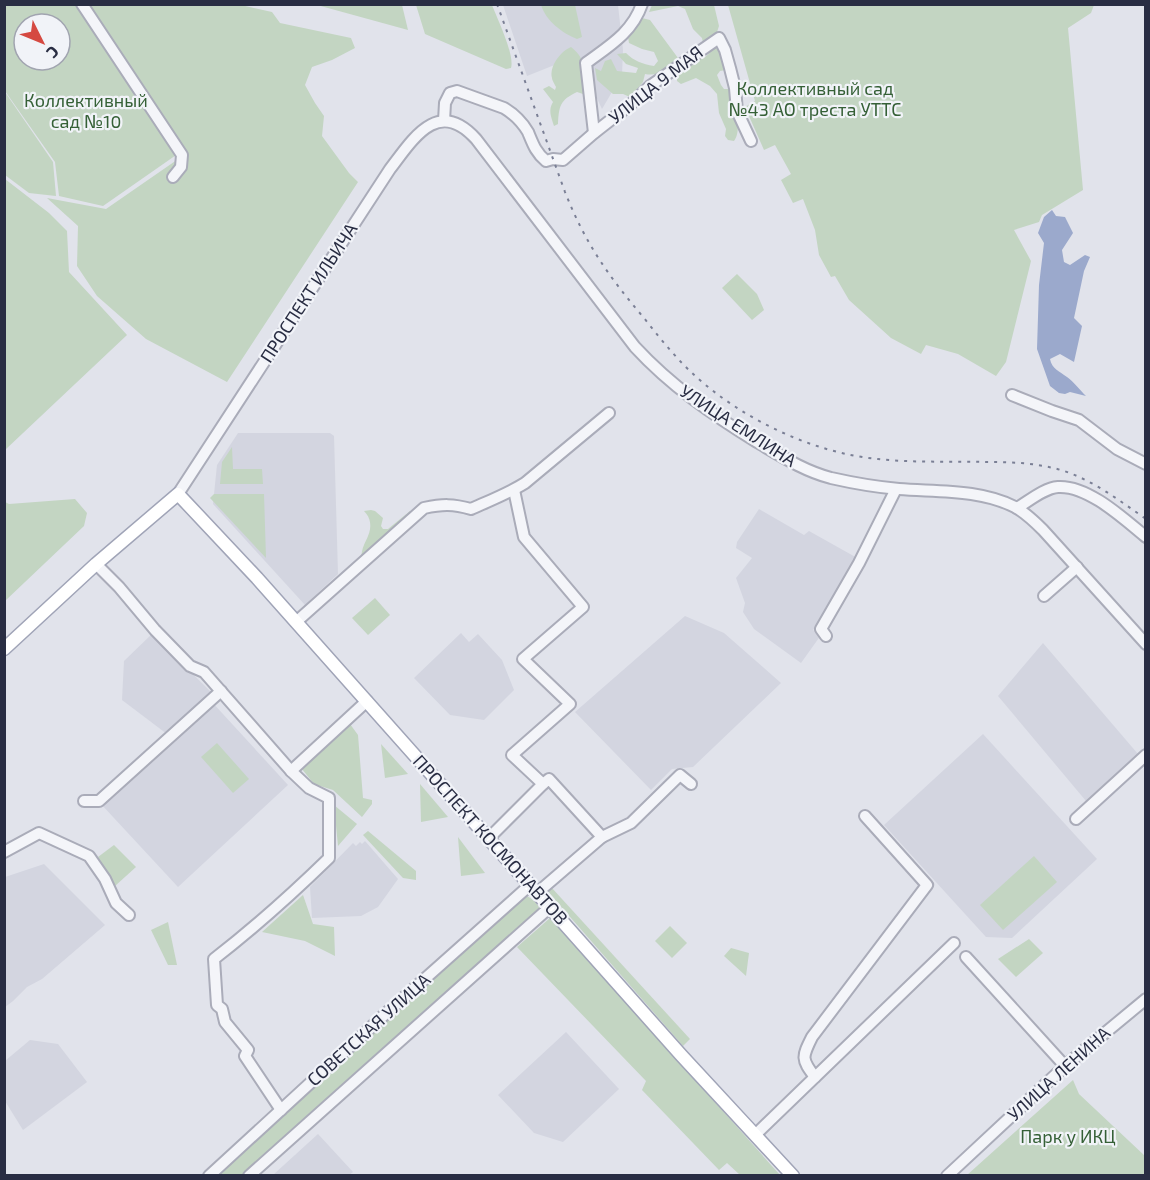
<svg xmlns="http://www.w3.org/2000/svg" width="1150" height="1180" viewBox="0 0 1150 1180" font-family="'Exo 2',sans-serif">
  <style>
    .built { fill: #d3d5e0 }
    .green { fill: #c3d5c2; fill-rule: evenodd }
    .water { fill: #9ba9cc }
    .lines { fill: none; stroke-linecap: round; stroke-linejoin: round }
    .minor-casing { stroke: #aaacb9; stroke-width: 14 }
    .major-casing { stroke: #a0a4b7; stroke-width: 15 }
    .minor { stroke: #f4f5f9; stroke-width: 10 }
    .major { stroke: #fff; stroke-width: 12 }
    .rail { stroke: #7a7f95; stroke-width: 2; stroke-dasharray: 3 6; stroke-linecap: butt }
    .labels { text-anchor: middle; stroke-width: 4.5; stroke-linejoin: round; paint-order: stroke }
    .street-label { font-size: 18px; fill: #292d43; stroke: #f1f3f8 }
    .park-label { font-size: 18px; fill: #356036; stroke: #f1f3f8 }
  </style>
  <rect width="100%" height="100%" fill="#e1e3eb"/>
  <g class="built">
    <path d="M503,5H618L623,50L622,75L602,109L577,56L527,76Z"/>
    <path d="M238,433H330L334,436L338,574L305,605L213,504L217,465Z"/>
    <path d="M759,509L804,535L809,531L859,559L813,630L821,635L801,663L754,629L743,612L745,603L736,578L752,558L736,548L737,542Z"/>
    <path d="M685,616L724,633L781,683L693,767L672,769L651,790L575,712Z"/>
    <path d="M461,633L469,642L478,634L502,660L514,690L484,720L450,715L414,678Z"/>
    <path d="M152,634L212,693L167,734L122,700L124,661Z"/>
    <path d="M1043,643L1138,754L1086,801L998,696Z"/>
    <path d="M211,701L288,785L178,887L101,804Z"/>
    <path d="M983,734L1097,859L1012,938L986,937L884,825Z"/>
    <path d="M365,841L398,879L378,907L361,916L312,918L310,887L353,843L356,846L360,842L362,844Z"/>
    <path d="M44,864L105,925L42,979L27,987L13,1001L5,1007V877Z"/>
    <path d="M566,1032L619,1089L563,1142L534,1133L498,1095Z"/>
    <path d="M30,1040L58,1044L87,1082L23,1130L5,1101V1061Z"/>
    <path d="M318,1134L353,1172L349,1175H273Z"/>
  </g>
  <g class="green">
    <path d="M4,5H79L179,153L103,206L59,196L55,162L5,91ZM24,24H60V60H24Z"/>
    <path d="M85,5H241L272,12L280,23L351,38L355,48L332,60L312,67L305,85L315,103L324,116L322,136L349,173L358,182L227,382L146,339L97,296L77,266L78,226L47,198L106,209L184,155Z"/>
    <path d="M317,5H402L408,30Z"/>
    <path d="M416,5H492C497,18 515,55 511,68L506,69L425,34Z"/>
    <path d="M541,5H575L582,37L577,39C562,33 546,21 541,5Z"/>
    <path d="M652,5H714L719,26L716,35L710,37L707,44L703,43L702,38L693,29L685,9L678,6L649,12Z"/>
    <path d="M728,5H1094L1091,13L1068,28L1083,190L1042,215L1039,222L1014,230L1031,261L1006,362L996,376L958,354L926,345L921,354L891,338L849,300L835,276L831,277L819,255L815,230L803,199L793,203L781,180L791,174L775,145L764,150L745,107L755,101Z"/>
    <path d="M642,18L650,20L678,58V63C664,66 662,77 645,74L643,82L630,97L623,94H613L597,80L595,68L601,71L605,61L611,59L617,71L636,73L638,68L626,64L617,54L626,53C634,61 642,64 654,66L658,61L654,52L642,49L629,43L628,37L635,24Z"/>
    <path d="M571,47C588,60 585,75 586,95L577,92C560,100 559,106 558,124L554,126C551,117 548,110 553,102L543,89L549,86L555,90L556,87C555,85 552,80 552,78C549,66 561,51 571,47Z"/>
    <path d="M713,48L719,49L726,70L720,71L717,75L721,85L724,89H731C734,103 743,130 734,141L728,140L725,136L726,129L719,113L717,94L710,86L696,78L681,84L677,81V74C681,71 685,66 689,63C700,56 706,61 713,48Z"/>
    <path d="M5,92L53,162L56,196L29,193L5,175Z"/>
    <path d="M5,179L49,213L67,231L69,272L127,335L5,450Z"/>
    <path d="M737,274L757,294L764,310L752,320L722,288Z"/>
    <path d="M232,447L233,469H262L263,484H220L222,462Z"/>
    <path d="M214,494H264L266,558L210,498Z"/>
    <path d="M75,499L87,513L84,526L5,601V502L9,504Z"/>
    <path d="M371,510L375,511L383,518L381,526L383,529H388L410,511L413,512L363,558L361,556C362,553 362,549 364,545C365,542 367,539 368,536C372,527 371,518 364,511Z"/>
    <path d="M375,598L390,615L368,635L352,618Z"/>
    <path d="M350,724L358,735L363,798L372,800V804L362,817L333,790L314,784L302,769Z"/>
    <path d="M217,743L249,779L233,793L201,757Z"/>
    <path d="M381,744L408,774L385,778Z"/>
    <path d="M420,784L448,817L421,822Z"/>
    <path d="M334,805L357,824L338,846Z"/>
    <path d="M368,831L416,871V880L403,878L363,835Z"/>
    <path d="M458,837L485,873L461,876Z"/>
    <path d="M114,845L136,867L115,886L98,857Z"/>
    <path d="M1034,856L1057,882L1003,930L980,905Z"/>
    <path d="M551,887L690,1039L683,1046L550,894L548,891Z"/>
    <path d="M303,895L313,924L334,927L335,956L305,941L262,932Z"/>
    <path d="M527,896L535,901L539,907L538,911L482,960L244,1175L216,1176L469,945Z"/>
    <path d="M550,918L780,1175H740L727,1163L719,1170L642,1090L646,1081L517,947Z"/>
    <path d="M168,922L177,965H168L151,930Z"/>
    <path d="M670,926L687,943L672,958L655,941Z"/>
    <path d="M1029,939L1043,953L1016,977L998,959Z"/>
    <path d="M731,948L749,953L746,976L724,956Z"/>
    <path d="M1073,1080L1079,1094L1145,1156V1175H967Z"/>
  </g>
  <path class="water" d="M1052,210L1056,216L1065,217L1073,233L1062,250L1064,262L1070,265L1085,255L1090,257L1084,271L1074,318L1082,326L1074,362L1060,354L1050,359C1052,369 1059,371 1067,377C1074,382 1080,390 1086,396L1070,392L1065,394L1059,393L1050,386L1037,349L1039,285L1044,243L1038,233L1044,217Z"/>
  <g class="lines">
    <g class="minor-casing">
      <g id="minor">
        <path d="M82,4L182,155L181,167L173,177"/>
        <path d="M444,121L445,103L450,93L457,91L504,108C514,114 522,122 528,132C533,144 536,153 546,161L553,159L563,160L594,133L631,104L650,86L719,38L725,50L730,68L735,88L737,111L751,141"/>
        <path d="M594,133L586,63C609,46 632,33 642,4"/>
        <path d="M1012,395L1052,411L1079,420L1117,449L1146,464"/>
        <path d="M178,494L390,169C413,139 438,97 476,139L635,347C671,386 713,415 757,442C781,456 804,471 831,478C853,483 876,487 899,489C937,492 980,489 1015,507C1026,513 1034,521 1043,530L1146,644"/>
        <path d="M1017,508C1029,501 1044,488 1058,487C1088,485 1124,519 1146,537"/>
        <path d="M96,564L119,587L155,630L190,666L204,672L291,771L309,788L329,798V858C292,894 254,928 214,959L217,1005L222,1009L225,1022L248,1050L245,1056L281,1110"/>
        <path d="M1044,596L1077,567"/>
        <path d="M296,622L424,508C443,504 453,504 471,509C489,501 509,493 525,483L609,413"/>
        <path d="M826,636L821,629L859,563L896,489"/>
        <path d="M291,771L367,701"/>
        <path d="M543,784L549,779L602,837"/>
        <path d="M84,801H99L221,691"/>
        <path d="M1076,819L1146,755"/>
        <path d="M489,838L543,784L512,755L570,704L523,659L583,607L524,537L514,490"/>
        <path d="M4,852L39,833L89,856L105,879L116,903L129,915"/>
        <path d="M537,893L602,837L631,823L680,775L691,784"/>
        <path d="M966,957L1065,1066"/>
        <path d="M815,1077C801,1059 802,1057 812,1037L927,885L865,816"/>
        <path d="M755,1135L954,943"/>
        <path d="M209,1176L382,1017L530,885"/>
        <path d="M249,1176L550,907"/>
        <path d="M947,1176L1065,1066L1146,999"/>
      </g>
    </g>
    <g class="major-casing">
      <path id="major" d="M4,649L96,564L178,494L257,578L681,1055L793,1176"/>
    </g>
    <use href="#minor" class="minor"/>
    <use href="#major" class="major"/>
    <path class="rail" d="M497,4L565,192C585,243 609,277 644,318C659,337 674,356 692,373C740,418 812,453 878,459C914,463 951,461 987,462C1013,462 1039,463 1064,471C1094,481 1120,501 1146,519"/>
  </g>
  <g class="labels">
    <g class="street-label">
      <text transform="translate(656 85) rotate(-38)" y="6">УЛИЦА 9 МАЯ</text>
      <text transform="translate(309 293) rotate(-57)" y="6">ПРОСПЕКТ ИЛЬИЧА</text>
      <text transform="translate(738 426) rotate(33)" y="6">УЛИЦА ЕМЛИНА</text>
      <text transform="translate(490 840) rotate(48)" y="6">ПРОСПЕКТ КОСМОНАВТОВ</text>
      <text transform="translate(369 1030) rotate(-42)" y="6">СОВЕТСКАЯ УЛИЦА</text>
      <text transform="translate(1059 1074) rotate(-42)" y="6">УЛИЦА ЛЕНИНА</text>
    </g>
    <g class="park-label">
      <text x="815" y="95">Коллективный сад<tspan x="815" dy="21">№43 АО треста УТТС</tspan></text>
      <text x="86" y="107">Коллективный<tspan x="86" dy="21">сад №10</tspan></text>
      <text x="1068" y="1143">Парк у ИКЦ</text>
    </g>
  </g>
  <rect width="1150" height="1180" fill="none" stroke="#292d43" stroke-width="12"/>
  <g transform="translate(42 42) rotate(133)"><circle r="28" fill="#f1f3f8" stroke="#a1a4b0" stroke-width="1.5"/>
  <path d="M0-4.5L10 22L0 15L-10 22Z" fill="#d54941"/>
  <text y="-9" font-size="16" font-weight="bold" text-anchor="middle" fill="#292d43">С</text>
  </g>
</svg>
